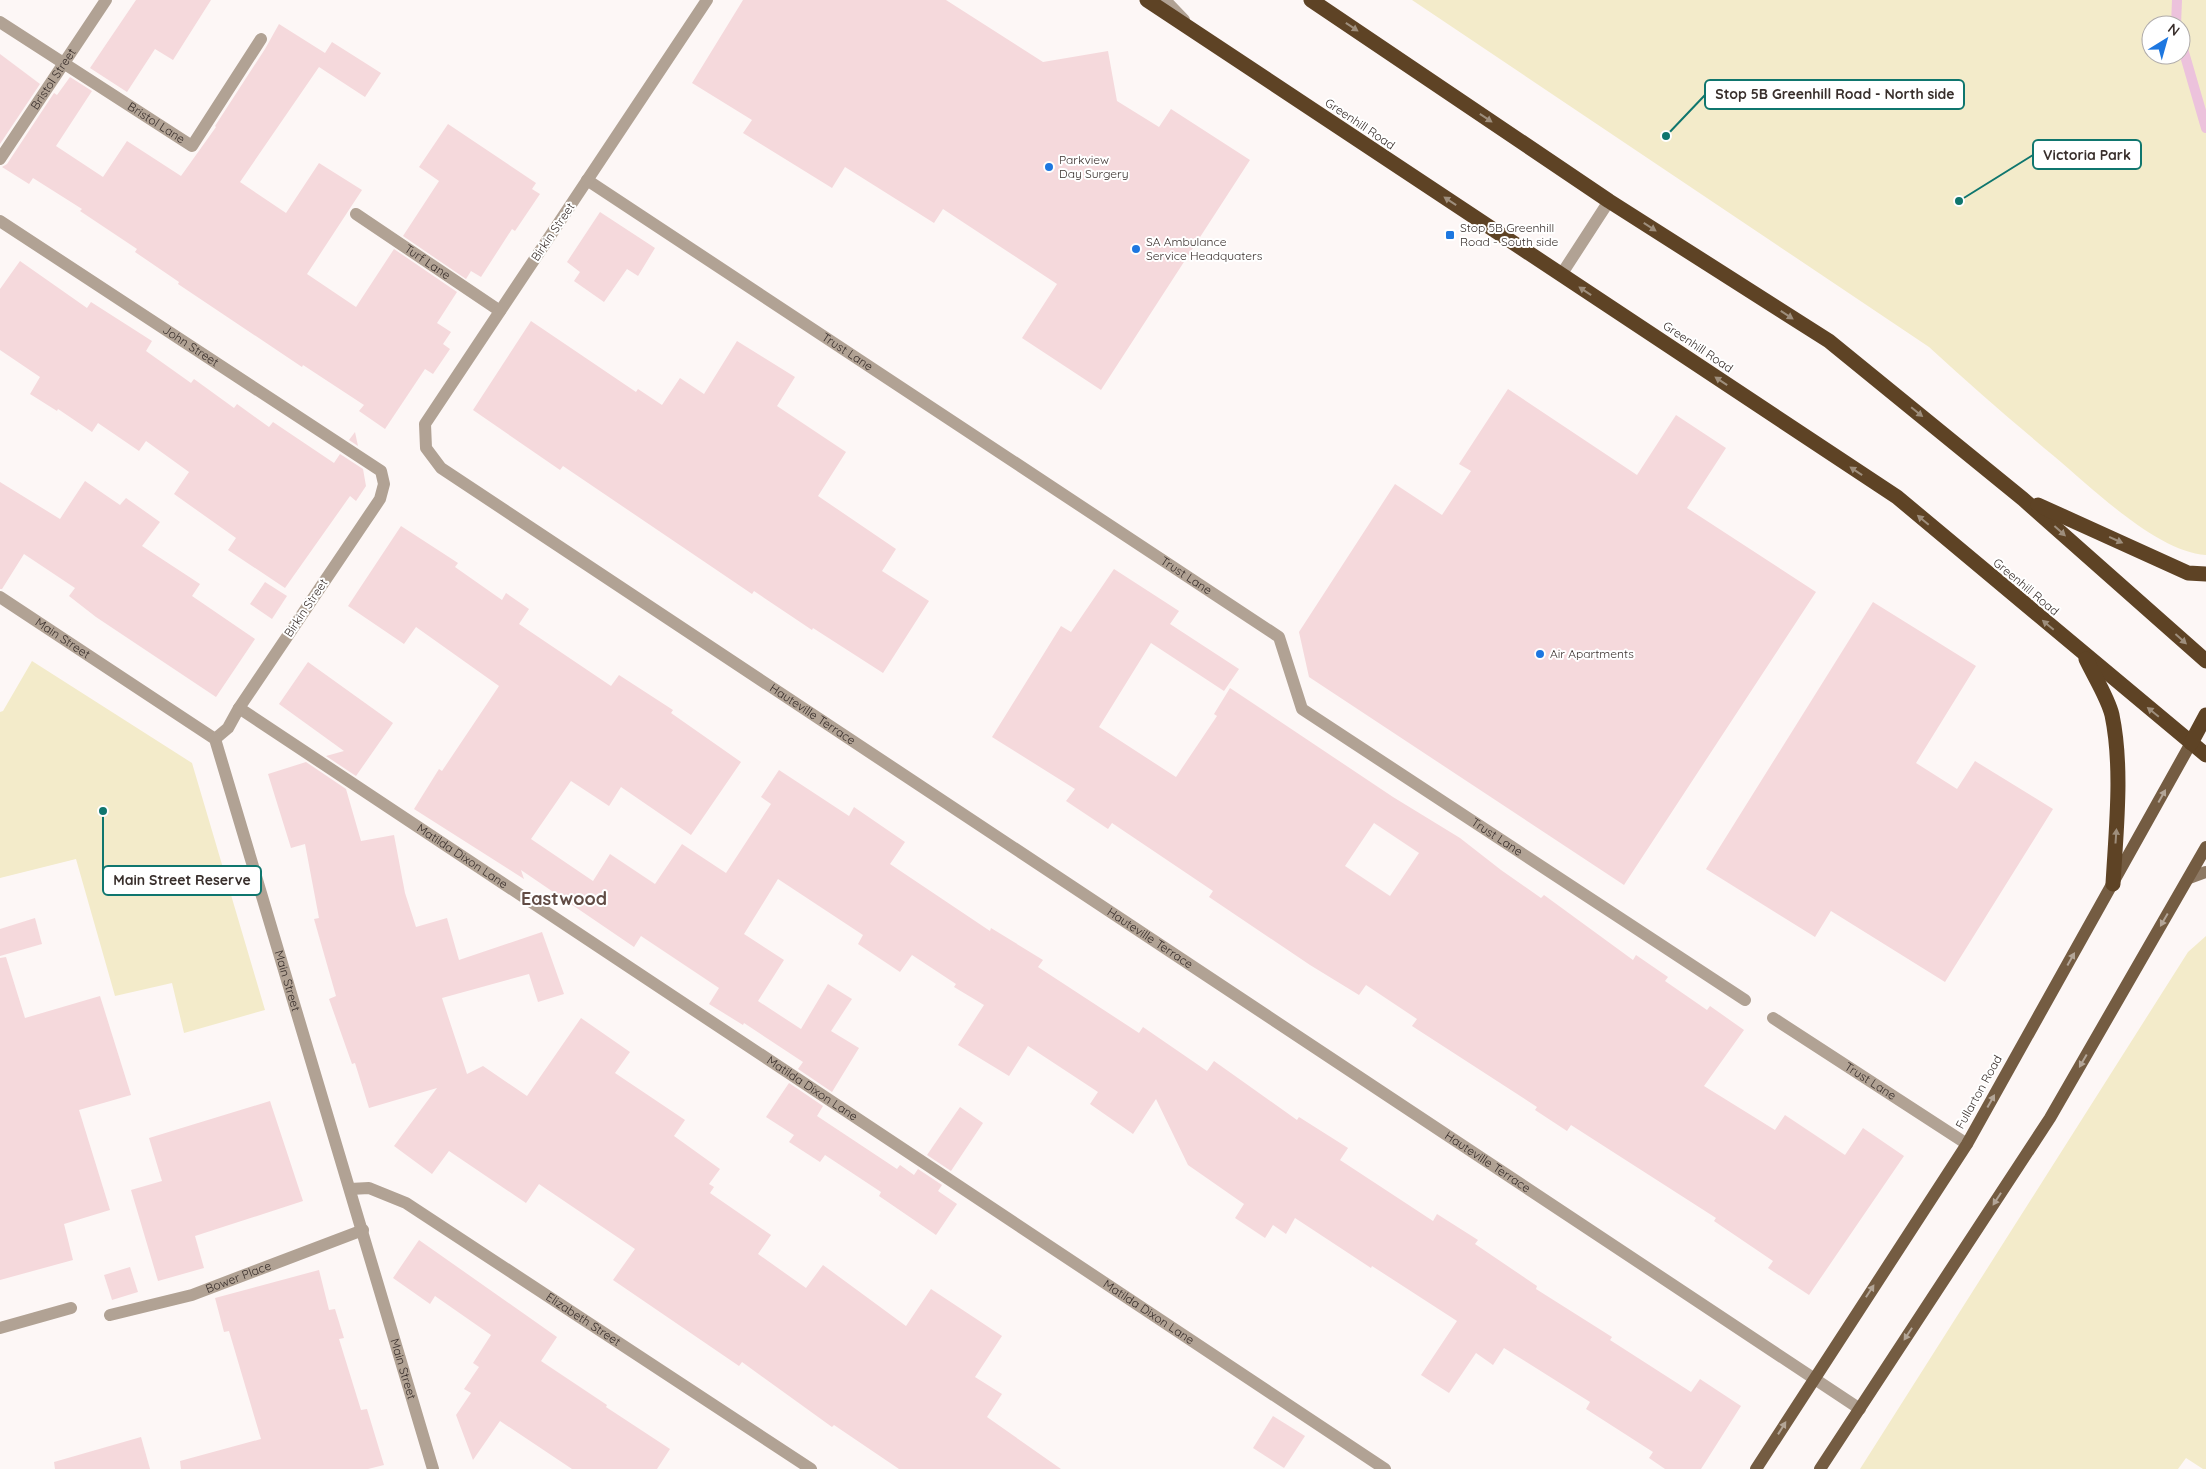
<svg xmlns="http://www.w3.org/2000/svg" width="2206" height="1469" viewBox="0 0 2206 1469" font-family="Quicksand,sans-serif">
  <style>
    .green { fill: #f3ebca; fill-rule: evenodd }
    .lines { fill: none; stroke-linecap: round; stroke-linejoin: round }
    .stream { stroke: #ecc2dc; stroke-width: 10 }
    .building { fill: #f5d9dc; fill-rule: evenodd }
    .lane { stroke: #b1a294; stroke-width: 12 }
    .street { stroke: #b1a294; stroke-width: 12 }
    .secondary { stroke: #8d7964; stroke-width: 12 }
    .primary { stroke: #745c42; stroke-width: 12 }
    .highway { stroke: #5e4325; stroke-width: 15 }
    .oneway { fill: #9e8e7c }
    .oneway2 { fill: #b3a597 }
    .poi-dot { fill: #1d77e0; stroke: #fff; stroke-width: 2 }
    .labels { text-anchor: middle; stroke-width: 4; stroke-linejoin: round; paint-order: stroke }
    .street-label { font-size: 12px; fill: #392f2c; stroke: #fff }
    .poi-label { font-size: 12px; fill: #392f2c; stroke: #fff; text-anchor: start }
    .district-label { font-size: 18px; font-weight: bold; fill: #614c45; stroke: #fff }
    .leader { fill: none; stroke: #0f766e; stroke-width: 2 }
    .callout-dot { fill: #0f766e; stroke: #fff; stroke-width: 2 }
    .callout { fill: #fff; stroke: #0f766e; stroke-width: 2 }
    .callout-label { font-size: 14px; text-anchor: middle; font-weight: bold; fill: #392f2c }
  </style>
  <rect width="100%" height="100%" fill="#fdf7f6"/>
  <g class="green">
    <path d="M1412,0H2206V555C2157,552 2092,488 2055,457C2012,421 1970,385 1929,347ZM2151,25H2181V55H2151Z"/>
    <path d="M32,661L192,763L265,1010L184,1033L172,983L115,996L76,859L0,878V712L3,711Z"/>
    <path d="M2206,936V1469H2203L2186,1458L2178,1469H1860L2188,952Z"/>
  </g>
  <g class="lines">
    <g class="stream">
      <path d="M2176,25L2177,0"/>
      <path d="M2181,42L2206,128"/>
    </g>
  </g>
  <g class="building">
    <path d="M136,0H211L173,60L155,49L127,92L90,68Z"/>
    <path d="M743,0H946L1043,62L1108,51L1117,101L1159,127L1171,109L1250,160L1101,390L1022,338L1057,284L943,209L934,223L845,167L832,188L743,133L752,120L692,83Z"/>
    <path d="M279,24L325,53L332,42L381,73L365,97L319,67L240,182L286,213L319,163L362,190L307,274L356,307L394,249L457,292L437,323L451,332L443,344L450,349L433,374L425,369L385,429L359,411L364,405L303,365L302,367L178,284L179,282L135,252L137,249L80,211L82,209L33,178L29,184L2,167L7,164L54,93L57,95L70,77L92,91L56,146L103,177L127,141L181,176L216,127L215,126L265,49Z"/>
    <path d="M0,54L40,84L0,144Z"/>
    <path d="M448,124L536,183L532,189L540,194L515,231L512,229L481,277L471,271L466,279L403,236L439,181L419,167Z"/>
    <path d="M600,212L655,248L638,276L627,269L604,302L574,281L580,272L567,262Z"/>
    <path d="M20,261L87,308L91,302L152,341L146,351L191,383L194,379L234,408L237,404L269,427L273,422L334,463L340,454L363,469L366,486L356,501L350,496L285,588L228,550L236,538L174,494L189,472L146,441L139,451L98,423L92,432L58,409L57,411L30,394L40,377L0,350V289Z"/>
    <path d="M531,321L636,392L638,389L662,405L680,378L704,394L737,341L795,377L777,406L846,452L818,496L896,549L882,571L929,601L883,673L813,628L812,630L754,591L752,594L563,466L560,470L473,410Z"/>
    <path d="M1508,389L1637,475L1676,415L1726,448L1687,508L1816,592L1624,885L1309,677L1299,632L1395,484L1442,515L1471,471L1459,464Z"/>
    <path d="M355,432L358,446L349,440Z"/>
    <path d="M85,481L120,505L126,498L160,522L142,546L200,584L192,596L255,639L216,697L96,617L69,596L75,588L24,554L2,589H0V482L60,519Z"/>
    <path d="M401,526L458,563L455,567L502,600L506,593L529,609L519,624L611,686L619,675L673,710L671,713L741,762L691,835L621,787L609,806L571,781L531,839L593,881L610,854L655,884L682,844L726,873L771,804L761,797L779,770L849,816L854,807L905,842L890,864L990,931L991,928L1043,960L1038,967L1139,1033L1143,1027L1207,1071L1214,1061L1297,1120L1299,1117L1348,1148L1340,1160L1433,1221L1437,1214L1478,1240L1475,1244L1537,1286L1536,1289L1612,1337L1610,1340L1691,1392L1700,1379L1741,1406L1701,1469H1665L1649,1458L1653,1452L1586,1409L1590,1402L1504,1348L1493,1365L1476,1353L1449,1393L1421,1375L1457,1321L1372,1266L1371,1268L1295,1218L1286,1234L1273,1225L1265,1238L1235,1218L1244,1204L1188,1165L1156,1099L1133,1134L1090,1104L1098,1092L1028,1046L1009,1076L958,1045L984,1005L954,987L956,984L912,955L900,972L858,944L863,935L778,879L744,934L784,960L758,1001L801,1029L828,984L852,999L831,1031L859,1048L832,1092L798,1069L803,1062L744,1023L743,1025L709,1004L719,988L641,936L634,947L521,870L524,879L414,809L439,769L442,771L499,686L416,627L404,644L348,606Z"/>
    <path d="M1114,569L1179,611L1170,624L1239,669L1224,691L1151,643L1099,727L1176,777L1217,716L1214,714L1230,688L1393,797L1460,838L1501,870L1541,898L1544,895L1633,960L1636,955L1668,977L1665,981L1707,1010L1710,1006L1744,1030L1704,1086L1775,1130L1785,1115L1845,1155L1863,1128L1904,1156L1809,1295L1768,1268L1773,1261L1714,1221L1716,1218L1571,1125L1567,1131L1535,1110L1537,1107L1412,1026L1417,1019L1366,985L1359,995L1310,965L1209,897L1213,891L1112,823L1108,829L1066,801L1075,789L992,737L1061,626L1071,632ZM1374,823L1419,853L1390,896L1345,866Z"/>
    <path d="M265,582L287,596L272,619L250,604Z"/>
    <path d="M1873,602L1976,666L1916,763L1957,789L1975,761L2053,809L1945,982L1831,911L1815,937L1706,869Z"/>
    <path d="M308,662L393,723L356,776L326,756L344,751L279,704Z"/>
    <path d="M306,762L346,789L361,841L394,835L405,893L416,927L447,918L459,960L542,932L564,994L538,1002L529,974L442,998L467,1074L483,1066L527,1096L581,1018L630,1052L615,1073L685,1120L674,1136L720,1169L709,1184L714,1187L710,1193L771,1235L758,1254L806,1288L823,1265L906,1326L931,1289L1002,1336L975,1377L1002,1394L987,1417L1061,1469H899L834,1425L832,1427L742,1362L739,1366L613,1280L635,1249L539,1184L526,1203L449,1151L432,1174L394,1146L437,1088L369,1108L355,1063L352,1064L329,999L336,996L314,919L319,918L305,844L291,848L268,774Z"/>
    <path d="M35,918L42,944L0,956V929Z"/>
    <path d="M6,957L25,1018L100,996L131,1095L79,1110L110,1210L64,1224L73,1260L0,1280V958Z"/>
    <path d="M789,1083L823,1106L817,1116L897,1169L900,1165L914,1175L918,1169L942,1185L938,1191L957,1204L936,1235L879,1196L881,1192L825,1155L820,1162L789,1142L794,1135L766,1117Z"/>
    <path d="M270,1101L303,1201L195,1236L204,1268L158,1281L131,1190L162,1181L149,1138Z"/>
    <path d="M960,1107L983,1123L951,1171L927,1155Z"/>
    <path d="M419,1240L557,1337L541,1361L607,1405L606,1407L670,1449L657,1469H572L500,1421L473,1460L456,1415L471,1393L464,1389L479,1367L473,1363L491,1335L435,1296L430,1304L393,1278Z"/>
    <path d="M130,1267L138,1292L112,1300L104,1275Z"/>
    <path d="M319,1270L329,1310L335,1309L344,1338L339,1339L361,1410L367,1409L384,1465L368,1469H181L180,1461L261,1439L229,1331L224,1332L215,1298Z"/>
    <path d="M1273,1416L1305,1436L1284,1468L1253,1448Z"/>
    <path d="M141,1437L150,1469H55L54,1462Z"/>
  </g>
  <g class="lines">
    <g class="lane">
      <path d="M1165,0L1184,20"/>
      <path id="s1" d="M0,22L192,146L261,39"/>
      <path id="s2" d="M587,180L1279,637L1302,709L1745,1000"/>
      <path id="s3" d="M356,214L500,311"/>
      <path d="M1561,275L1609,201"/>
      <path id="s4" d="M239,708L1385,1469"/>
      <path id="s5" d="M1773,1018L1967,1144"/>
      <path id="s6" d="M110,1315L192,1295L363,1230"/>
      <path d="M0,1328L71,1308"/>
    </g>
    <g class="street">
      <path id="s7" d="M707,0L425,424L426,448L441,468L1860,1409"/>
      <path id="s8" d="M0,159L106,0"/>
      <path id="s9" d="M0,221L381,471L384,484L380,499L239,708L228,728L215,739"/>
      <path id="s10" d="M0,597L215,739L433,1469"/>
      <path id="s11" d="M350,1189L369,1188L406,1203L811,1469"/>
    </g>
    <path class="secondary" d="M2189,878L2206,872"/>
    <g class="primary">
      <path d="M1756,1469L1967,1144L2191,743"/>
      <path d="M1820,1469L2050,1118L2206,847"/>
    </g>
    <g class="highway">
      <path d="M1147,0L1897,497L2206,755"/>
      <path d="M1311,0L1609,201L1829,341L2023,499L2206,661"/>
      <path d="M2038,505L2188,573L2206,574"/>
      <path d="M2086,659C2094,676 2108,698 2112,715C2123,768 2116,830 2113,884"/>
      <path d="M2191,743L2206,715"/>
    </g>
  </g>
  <defs><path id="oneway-solid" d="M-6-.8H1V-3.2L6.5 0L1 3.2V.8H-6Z" transform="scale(1.25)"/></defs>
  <g class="oneway">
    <use href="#oneway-solid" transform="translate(1352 27) rotate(34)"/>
    <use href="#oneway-solid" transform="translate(1486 118) rotate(34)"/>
    <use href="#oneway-solid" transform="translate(1450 201) rotate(-146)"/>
    <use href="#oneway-solid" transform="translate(1650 227) rotate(33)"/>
    <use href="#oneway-solid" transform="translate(1585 291) rotate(-146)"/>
    <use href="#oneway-solid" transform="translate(1787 315) rotate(33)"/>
    <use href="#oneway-solid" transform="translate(1721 381) rotate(-146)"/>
    <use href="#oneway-solid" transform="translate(1917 412) rotate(39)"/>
    <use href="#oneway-solid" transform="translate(1856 471) rotate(-146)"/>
    <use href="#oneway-solid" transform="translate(1923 520) rotate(-140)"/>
    <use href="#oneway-solid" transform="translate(2060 531) rotate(42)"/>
    <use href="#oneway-solid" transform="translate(2116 540) rotate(24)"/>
    <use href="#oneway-solid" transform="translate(2048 625) rotate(-140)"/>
    <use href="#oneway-solid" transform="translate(2181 639) rotate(42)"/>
    <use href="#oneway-solid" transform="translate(2153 712) rotate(-141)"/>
    <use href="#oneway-solid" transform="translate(2116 836) rotate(-86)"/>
  </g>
  <g class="oneway2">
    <use href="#oneway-solid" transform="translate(2162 796) rotate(-61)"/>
    <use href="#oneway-solid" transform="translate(2164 920) rotate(120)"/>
    <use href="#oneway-solid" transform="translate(2071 959) rotate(-61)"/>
    <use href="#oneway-solid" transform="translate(2083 1061) rotate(120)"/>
    <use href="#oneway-solid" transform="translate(1991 1101) rotate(-61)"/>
    <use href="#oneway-solid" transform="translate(1997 1199) rotate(123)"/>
    <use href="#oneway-solid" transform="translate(1870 1291) rotate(-57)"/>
    <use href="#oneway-solid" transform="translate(1908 1334) rotate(123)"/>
    <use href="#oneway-solid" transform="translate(1782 1428) rotate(-58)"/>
  </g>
  <g class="poi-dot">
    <circle cx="1049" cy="167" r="5"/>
    <rect x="1445" y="230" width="10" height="10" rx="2.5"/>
    <circle cx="1136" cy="249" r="5"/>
    <circle cx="1540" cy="654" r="5"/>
  </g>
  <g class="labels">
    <g class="street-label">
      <text dy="4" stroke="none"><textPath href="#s8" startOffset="96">Bristol Street</textPath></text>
      <text dy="4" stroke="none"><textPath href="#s1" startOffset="186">Bristol Lane</textPath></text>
      <text transform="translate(1360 124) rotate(34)" y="4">Greenhill Road</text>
      <text transform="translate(553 232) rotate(-56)" y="4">Birkin Street</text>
      <text dy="4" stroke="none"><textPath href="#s3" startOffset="86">Turf Lane</textPath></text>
      <text dy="4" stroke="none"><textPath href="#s9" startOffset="228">John Street</textPath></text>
      <text transform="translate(1698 347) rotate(34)" y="4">Greenhill Road</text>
      <text dy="4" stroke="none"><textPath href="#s2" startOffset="312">Trust Lane</textPath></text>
      <text dy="4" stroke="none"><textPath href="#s2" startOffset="718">Trust Lane</textPath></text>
      <text transform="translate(2026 587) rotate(40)" y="4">Greenhill Road</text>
      <text transform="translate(306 608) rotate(-56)" y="4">Birkin Street</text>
      <text dy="4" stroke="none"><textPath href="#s10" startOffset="75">Main Street</textPath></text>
      <text dy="4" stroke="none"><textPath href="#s7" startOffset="1004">Hauteville Terrace</textPath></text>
      <text dy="4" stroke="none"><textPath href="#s2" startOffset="1138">Trust Lane</textPath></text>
      <text dy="4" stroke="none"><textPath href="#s4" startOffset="268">Matilda Dixon Lane</textPath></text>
      <text dy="4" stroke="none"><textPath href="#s7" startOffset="1409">Hauteville Terrace</textPath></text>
      <text dy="4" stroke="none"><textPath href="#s10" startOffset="510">Main Street</textPath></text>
      <text dy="4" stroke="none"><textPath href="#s5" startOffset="116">Trust Lane</textPath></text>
      <text dy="4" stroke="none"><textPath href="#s4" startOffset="688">Matilda Dixon Lane</textPath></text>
      <text transform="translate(1979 1092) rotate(-61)" y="4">Fullarton Road</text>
      <text dy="4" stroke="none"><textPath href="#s7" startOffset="1814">Hauteville Terrace</textPath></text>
      <text dy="4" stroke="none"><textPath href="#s6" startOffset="134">Bower Place</textPath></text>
      <text dy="4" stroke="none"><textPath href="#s4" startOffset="1092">Matilda Dixon Lane</textPath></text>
      <text dy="4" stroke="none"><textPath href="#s11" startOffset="271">Elizabeth Street</textPath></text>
      <text dy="4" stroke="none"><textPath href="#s10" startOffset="915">Main Street</textPath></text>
    </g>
    <g class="poi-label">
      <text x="1059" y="164">Parkview<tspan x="1059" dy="14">Day Surgery</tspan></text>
      <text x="1460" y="232">Stop 5B Greenhill<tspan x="1460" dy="14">Road - South side</tspan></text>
      <text x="1146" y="246">SA Ambulance<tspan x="1146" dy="14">Service Headquaters</tspan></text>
      <text x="1550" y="658">Air Apartments</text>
    </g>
    <g class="district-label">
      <text x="564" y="905">Eastwood</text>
    </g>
  </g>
  <path class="leader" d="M1666 136L1705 95M1959 201L2033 155M103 811L103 880"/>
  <g class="callout-dot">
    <circle cx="1666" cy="136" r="5"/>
    <circle cx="1959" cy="201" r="5"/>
    <circle cx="103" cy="811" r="5"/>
  </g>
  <g class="callout">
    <rect x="1705" y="80" width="259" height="29" rx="5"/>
    <rect x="2033" y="140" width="108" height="29" rx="5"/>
    <rect x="103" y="866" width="158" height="29" rx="5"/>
  </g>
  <g class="callout-label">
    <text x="1835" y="99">Stop 5B Greenhill Road - North side</text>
    <text x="2087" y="160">Victoria Park</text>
    <text x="182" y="885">Main Street Reserve</text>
  </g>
  <g transform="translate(2166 40) rotate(37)"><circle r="24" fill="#ffffff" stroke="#b0acab"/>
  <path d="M0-4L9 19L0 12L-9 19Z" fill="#1d77e0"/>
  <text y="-8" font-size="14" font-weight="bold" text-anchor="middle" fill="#392f2c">N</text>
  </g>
</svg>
